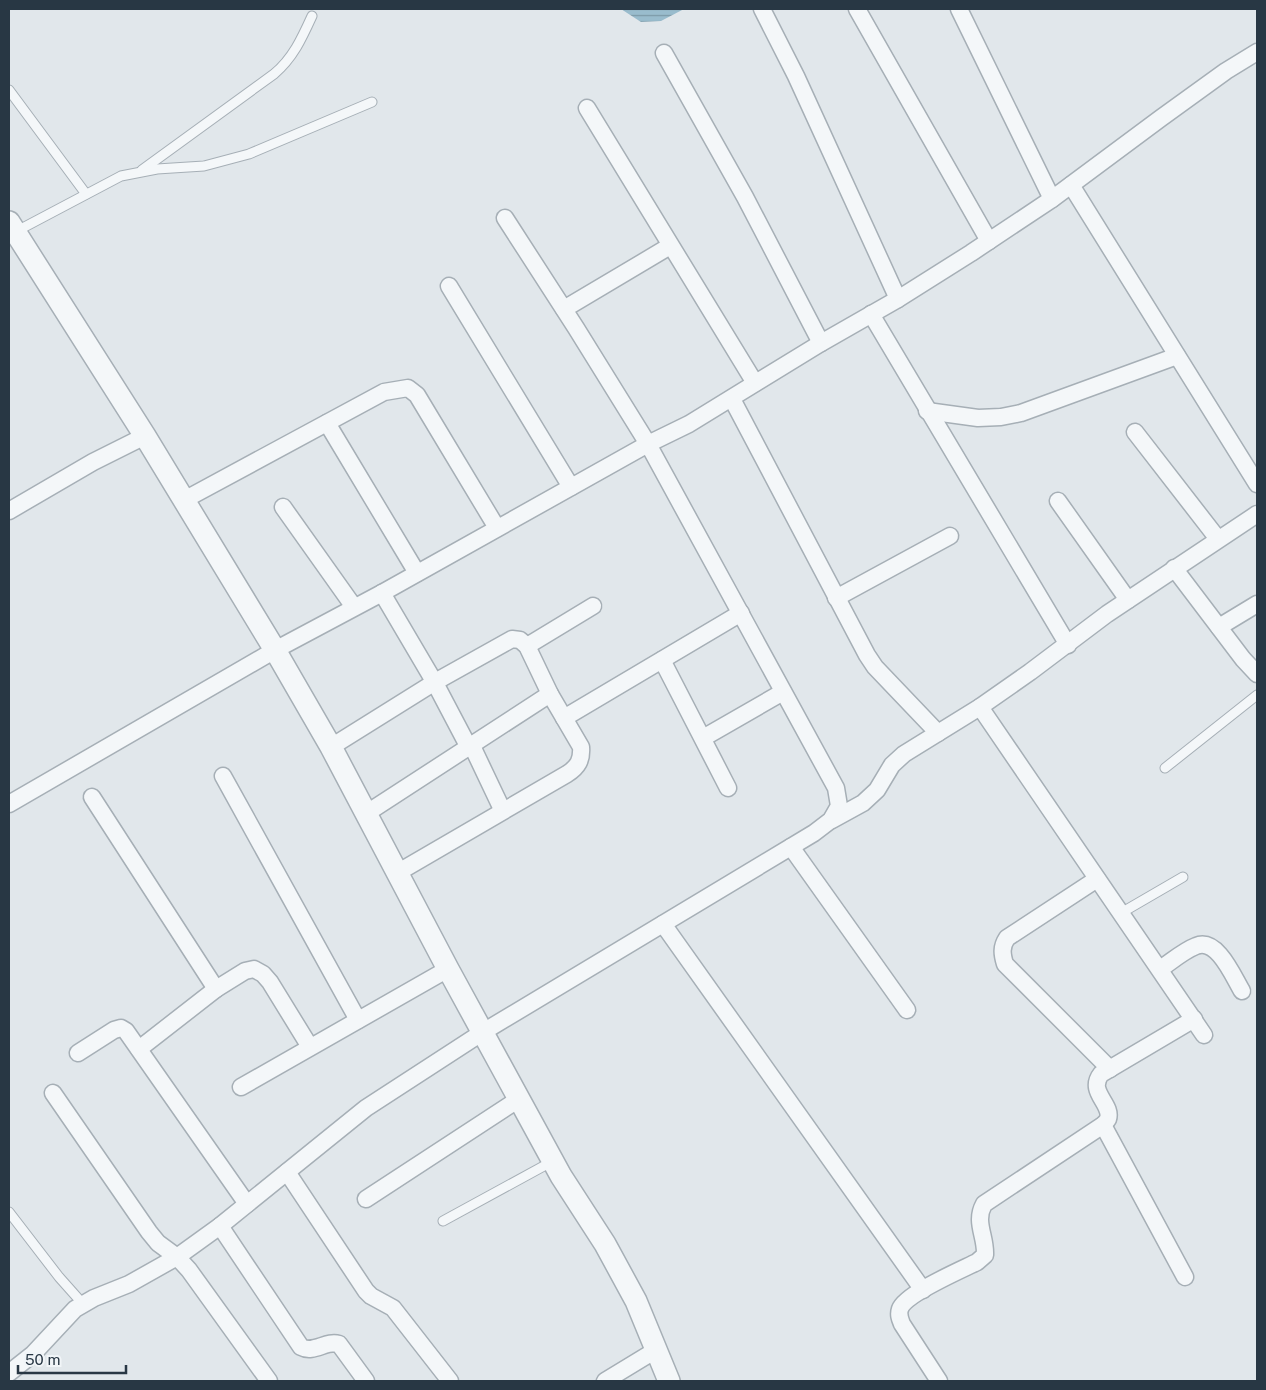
<svg xmlns="http://www.w3.org/2000/svg" width="1266" height="1390" viewBox="0 0 1266 1390" font-family="'Public Sans',sans-serif">
  <style>
    .water { fill: url(#water-rules) }
    .lines { fill: none; stroke-linecap: round; stroke-linejoin: round }
    .service-casing { stroke: #a6afb6; stroke-width: 11 }
    .minor-casing { stroke: #a6afb6; stroke-width: 19 }
    .tertiary-casing { stroke: #a6afb6; stroke-width: 24 }
    .service { stroke: #f4f7f9; stroke-width: 9 }
    .minor { stroke: #f4f7f9; stroke-width: 16 }
    .tertiary { stroke: #f4f7f9; stroke-width: 21 }
  </style>
  <defs>
    <pattern id="water-rules" width="6" height="5" patternUnits="userSpaceOnUse" patternTransform="scale(1.25)"><rect width="6" height="5" fill="#99bccd"/><path d="M0 2.5h6" fill="none" stroke="#7d9aa8"/></pattern>
  </defs>
  <rect width="100%" height="100%" fill="#e1e7eb"/>
  <path class="water" d="M621,9H684L661,21L641,22Z"/>
  <g class="lines">
    <g class="service-casing">
      <g id="service">
        <path d="M9,90L86,194"/>
        <path d="M142,170L274,74C293,58 302,38 312,16"/>
        <path d="M15,232L121,176L157,169L204,166L249,154L372,102"/>
        <path d="M1165,768L1257,695"/>
        <path d="M1121,913L1183,877"/>
        <path d="M9,1212L59,1277L83,1304"/>
        <path d="M443,1221L553,1161"/>
      </g>
    </g>
    <g class="minor-casing">
      <g id="minor">
        <path d="M762,9L796,76L898,299"/>
        <path d="M857,9L989,241"/>
        <path d="M959,9L1052,199"/>
        <path d="M664,53L745,197L821,343"/>
        <path d="M587,108L755,383"/>
        <path d="M1071,185L1257,484"/>
        <path d="M449,286L571,487"/>
        <path d="M564,309L670,246"/>
        <path d="M871,314L1068,645"/>
        <path d="M732,399L867,655L875,667L938,733"/>
        <path d="M927,411L978,418L1001,417L1021,413L1177,356"/>
        <path d="M327,423L417,573"/>
        <path d="M1135,432L1218,539"/>
        <path d="M184,500L384,392L408,388L417,395L497,528"/>
        <path d="M1058,501L1128,600"/>
        <path d="M283,507L354,607"/>
        <path d="M9,511L93,462L145,436"/>
        <path d="M1174,568L1243,659L1257,674"/>
        <path d="M382,593L435,683L466,742L472,746L500,805L504,810"/>
        <path d="M836,598L950,536"/>
        <path d="M1219,627L1257,604"/>
        <path d="M527,646L593,606"/>
        <path d="M662,660L728,788"/>
        <path d="M980,707L1204,1035"/>
        <path d="M564,718L741,613"/>
        <path d="M703,738L783,692"/>
        <path d="M331,747L435,682L512,639L520,640L527,646L550,694L581,747C582,760 578,767 567,774L397,873"/>
        <path d="M223,776L358,1020"/>
        <path d="M92,797L216,989"/>
        <path d="M9,804L275,650L382,593L648,444L689,424L821,343L898,299L971,253L1052,199L1161,118L1226,71L1257,52"/>
        <path d="M367,813L550,694"/>
        <path d="M832,820L863,803L877,790L892,765L904,754L980,707L1030,672L1107,614L1257,514"/>
        <path d="M791,847L907,1010"/>
        <path d="M1097,879L1007,938C1001,947 1002,954 1005,964L1110,1069"/>
        <path d="M663,924L923,1290"/>
        <path d="M1160,969C1171,962 1183,951 1196,946C1217,937 1233,976 1242,991"/>
        <path d="M139,1049L216,989L245,971L254,969L263,974L270,982L310,1047"/>
        <path d="M78,1053L114,1030L121,1028L126,1031L247,1204"/>
        <path d="M241,1087L448,969"/>
        <path d="M53,1093L149,1232L158,1243L177,1257L189,1270L269,1381"/>
        <path d="M1103,1125L1185,1277"/>
        <path d="M287,1172L366,1291L371,1296L393,1308L450,1381"/>
        <path d="M366,1199L519,1099"/>
        <path d="M220,1226L301,1347C314,1354 326,1340 339,1344L366,1381"/>
        <path d="M9,1373L33,1354L75,1309L94,1298L129,1284L177,1257L220,1226L366,1108L483,1032L814,833L831,820L839,806L836,788L648,444L576,328L505,218"/>
        <path d="M605,1381L656,1350"/>
        <path d="M939,1381L902,1324C900,1319 898,1315 900,1309C905,1294 961,1270 977,1262L985,1255C986,1236 974,1222 984,1204L1103,1125C1105,1123 1107,1121 1108,1119C1113,1104 1087,1092 1101,1074L1194,1019"/>
      </g>
    </g>
    <g class="tertiary-casing">
      <path id="tertiary" d="M9,222L145,436L275,650L331,747L448,969L561,1176L605,1244L636,1301L669,1381"/>
    </g>
    <use href="#service" class="service"/>
    <use href="#minor" class="minor"/>
    <use href="#tertiary" class="tertiary"/>
  </g>
  <rect width="1266" height="1390" fill="none" stroke="#283744" stroke-width="20"/>
  <path d="M18 1365v8h108v-8" fill="none" stroke="#283744" stroke-width="2.5"/>
  <text x="25" y="1365" font-size="15" fill="#283744" stroke="#f1f5f8" stroke-width="4" paint-order="stroke">50 m</text>
</svg>
